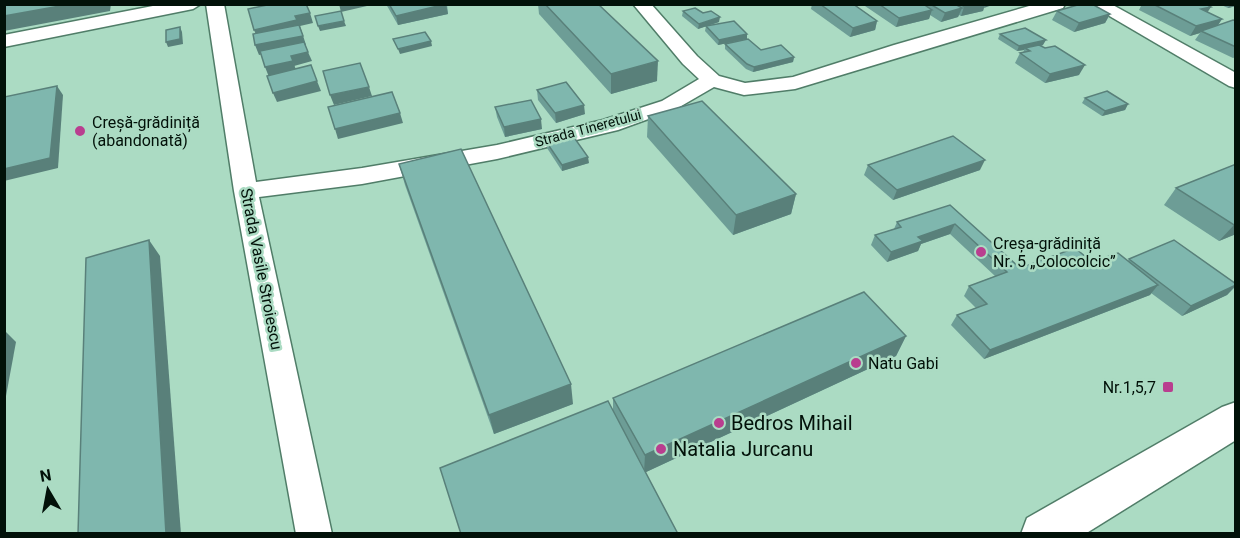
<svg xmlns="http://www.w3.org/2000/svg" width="1240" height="538" viewBox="0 0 1240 538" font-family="Roboto,sans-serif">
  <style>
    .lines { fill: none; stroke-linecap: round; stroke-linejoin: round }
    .street-casing { stroke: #507d68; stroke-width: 3 }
    .secondary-casing { stroke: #507d68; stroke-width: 3 }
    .street { fill: #fff; fill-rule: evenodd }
    .secondary { fill: #fff; fill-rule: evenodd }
    .wall { fill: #6d9d96 }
    .shaded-wall { fill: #59807a }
    .building { fill: #7fb7ae; stroke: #59807a; stroke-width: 1.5 }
    .poi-dot { fill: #b93e8f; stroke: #abdbc3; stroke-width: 2 }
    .labels { text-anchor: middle; stroke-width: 5; stroke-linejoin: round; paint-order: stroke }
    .far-street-label { font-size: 14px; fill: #021109; stroke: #abdbc3 }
    .poi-label { font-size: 16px; fill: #021109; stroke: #abdbc3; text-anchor: start }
    .street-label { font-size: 16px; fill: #021109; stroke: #abdbc3 }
    .near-poi-label { font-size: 20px; fill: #021109; stroke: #abdbc3; text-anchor: start }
  </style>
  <rect width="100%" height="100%" fill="#abdbc3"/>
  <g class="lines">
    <g class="street-casing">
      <g id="street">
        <path d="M163,4H201L193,9L4,47V35Z"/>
        <path d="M206,4H224L256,182L362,168L497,145L603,120L662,101L699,79L683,64L633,4H651L697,56L719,76L745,83L793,77L894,45L1036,4H1065L1063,8L795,89L744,95L714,87L676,109L618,130L497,159L362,184L259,197L332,534H296L234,191Z"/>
        <path d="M1089,4H1111L1236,73V88L1229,86Z"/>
      </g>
    </g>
    <g class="secondary-casing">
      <path id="secondary" d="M1236,402V440L1085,534H1021L1027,518L1222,407Z"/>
    </g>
    <use href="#street" class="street"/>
    <use href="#secondary" class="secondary"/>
  </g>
  <g class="wall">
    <path d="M386,4H447L448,14L398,25Z"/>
    <path d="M538,4H598L657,81L611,94L539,14Z"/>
    <path d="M812,4H853L877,21L875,30L850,37L811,9Z"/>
    <path d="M865,4H995L984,7L983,11L961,16L959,15L958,17L941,22L930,15L929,19L896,27L865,6Z"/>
    <path d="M1142,4H1206L1207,12L1222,19L1218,25L1236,21V57L1233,58L1195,40L1200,33L1190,36L1139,10Z"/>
    <path d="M1219,4H1236V6L1228,8Z"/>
    <path d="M683,11L703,13L719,22L698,29L682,16Z"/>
    <path d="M1057,11L1110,14L1105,23L1074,32L1052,20Z"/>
    <path d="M706,26L747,34V39L718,45L705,31Z"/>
    <path d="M1000,34L1043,45L1041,46L1079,75L1045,83L1015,63L1020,53H1023L1024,50L1017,51L998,39Z"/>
    <path d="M725,44L794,57L793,62L753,72L746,69L725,49Z"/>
    <path d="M537,90L585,114L556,123L538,100Z"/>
    <path d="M1085,98L1128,104L1125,110L1102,116L1082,103Z"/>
    <path d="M495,107L542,129L505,137L497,117Z"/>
    <path d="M648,116L796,194L791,214L733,235L647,137Z"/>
    <path d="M547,143L589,163L562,171L547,148Z"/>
    <path d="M399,164L573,404L494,434L405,185Z"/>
    <path d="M1236,164V234L1219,241L1164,205L1176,188Z"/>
    <path d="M868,165L980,170L893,200L864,175Z"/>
    <path d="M950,205L1020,268L1092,262L1128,261L1129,259L1236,284V286L1227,295L1182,316L1151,293L1150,295L984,359L951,325L957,315L976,308L964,296L969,286L995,276L950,234L921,244L918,251L887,262L871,245L875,235L894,229L897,222Z"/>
    <path d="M906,336L896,356L646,472L613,411V398Z"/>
  </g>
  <g class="shaded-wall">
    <path d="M71,4H111L110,11L4,31V16Z"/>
    <path d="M339,4H367V6L341,12Z"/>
    <path d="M446,4L448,14L398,25L396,16Z"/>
    <path d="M974,4H985L983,11L961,16L964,7Z"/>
    <path d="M985,4H995L984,8Z"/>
    <path d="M1230,4H1236V6L1228,8Z"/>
    <path d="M1211,7L1205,16L1201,9Z"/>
    <path d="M962,8L958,17L941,22L945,13Z"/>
    <path d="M932,10L929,19L896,27L899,18Z"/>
    <path d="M310,13L313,23L300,26L306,45L259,55L255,45L258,39L254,30L295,16Z"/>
    <path d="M1110,14L1105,23L1074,32L1079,23Z"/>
    <path d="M720,17L719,22L698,29L699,24Z"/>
    <path d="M1222,19L1216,28L1201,31L1200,33L1190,36L1196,26Z"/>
    <path d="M344,21L346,26L320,31L318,26Z"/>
    <path d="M877,21L875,30L850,37L853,28Z"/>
    <path d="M180,27L182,32L183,44L168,47L166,42Z"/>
    <path d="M747,34V39L718,45L719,40Z"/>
    <path d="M1046,40L1043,45L1027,49L1025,48L1024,50L1017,51L1019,46Z"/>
    <path d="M431,41L432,46L400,54L398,49Z"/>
    <path d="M308,52L312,61L294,66L291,56Z"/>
    <path d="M794,57L793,62L753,72L754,67Z"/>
    <path d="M293,61L296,70L269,77L265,67Z"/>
    <path d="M658,61L657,81L611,94V74Z"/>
    <path d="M1085,65L1079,75L1045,83L1050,74Z"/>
    <path d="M317,81L321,91L277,102L273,93Z"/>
    <path d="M57,86L63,95L58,168L4,181V169Z"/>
    <path d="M369,87L372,96L334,105L330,95Z"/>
    <path d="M1128,104L1125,110L1102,116L1105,111Z"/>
    <path d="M584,105L585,114L556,123L555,113Z"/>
    <path d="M400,113L403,123L338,139L335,129Z"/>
    <path d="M541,119L542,129L505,137L504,127Z"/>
    <path d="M588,157L589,163L562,171V165Z"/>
    <path d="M985,160L980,170L893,200L897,190Z"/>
    <path d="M796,194L791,214L733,235L736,215Z"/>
    <path d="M955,224L950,234L921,244L918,251L887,262L891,252L918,237Z"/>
    <path d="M1236,224V234L1219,241L1234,225Z"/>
    <path d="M149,240L160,256L181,534H166Z"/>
    <path d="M1158,285L1150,295L984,359L990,350Z"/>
    <path d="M1236,285L1227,295L1182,316L1191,306Z"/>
    <path d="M6,332L16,342L6,396L4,397V338Z"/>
    <path d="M906,336L896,356L644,473L645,455Z"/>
    <path d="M571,384L573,404L494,434L489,415Z"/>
  </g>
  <g class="building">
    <path d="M4,4H71L4,16Z"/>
    <path d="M272,4H306L310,13L295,16L297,20L254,30L248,9Z"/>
    <path d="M389,4H446L396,16Z"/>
    <path d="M545,4H598L658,61L611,74Z"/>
    <path d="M820,4H853L877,21L853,28Z"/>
    <path d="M879,4H923L932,10L899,18Z"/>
    <path d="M930,4H955L962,8L945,13Z"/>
    <path d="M961,4H974L964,7Z"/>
    <path d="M1081,4H1092L1110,14L1079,23L1057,11Z"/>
    <path d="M1153,4H1206L1211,7L1201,9L1222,19L1196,26Z"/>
    <path d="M695,8L703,13L711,11L720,17L699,24L683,11Z"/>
    <path d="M341,11L344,21L318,26L315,16Z"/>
    <path d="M1233,20L1236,21V47L1201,31Z"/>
    <path d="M734,21L747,34L719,40L706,26Z"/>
    <path d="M299,25L303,36L255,45L253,34Z"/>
    <path d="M180,27V39L166,42V30Z"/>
    <path d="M1025,28L1046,40L1019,46L1000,34Z"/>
    <path d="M425,32L431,41L398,49L393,39Z"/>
    <path d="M748,39L761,50L781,45L794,57L754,67L747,64L725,44Z"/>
    <path d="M304,42L308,52L291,56L293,61L265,67L260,51Z"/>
    <path d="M1039,45L1045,48L1055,46L1085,65L1050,74L1020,53L1030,51L1025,48Z"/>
    <path d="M360,63L369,87L330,95L323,71Z"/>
    <path d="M311,65L317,81L273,93L267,76Z"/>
    <path d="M566,82L584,105L555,113L537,90Z"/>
    <path d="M57,86L50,158L4,169V97Z"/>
    <path d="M1107,91L1128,104L1105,111L1085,98Z"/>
    <path d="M392,92L400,113L335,129L328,107Z"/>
    <path d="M531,100L541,119L504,127L495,107Z"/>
    <path d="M702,101L796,194L736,215L648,116Z"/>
    <path d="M573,136L588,157L562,165L547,143Z"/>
    <path d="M953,136L985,160L897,190L868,165Z"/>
    <path d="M461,149L571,384L489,415L399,164Z"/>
    <path d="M1236,164V224L1234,225L1176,188Z"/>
    <path d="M950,205L1020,268L1075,248L1092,262L1118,253L1158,285L990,350L957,315L987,304L969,286L1007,272L955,224L918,237L923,241L891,252L875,235L901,227L897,222Z"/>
    <path d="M149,240L166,534H78L86,258Z"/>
    <path d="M1174,240L1236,284V285L1191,306L1129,259Z"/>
    <path d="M864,292L906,336L645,455L613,398Z"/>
    <path d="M608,401L678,534H461L440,468Z"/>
  </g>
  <g class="poi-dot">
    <circle cx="80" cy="131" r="6"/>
    <circle cx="981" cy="252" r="6"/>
    <circle cx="856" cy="363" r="6"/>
    <rect x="1162" y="381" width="12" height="12" rx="3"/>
    <circle cx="719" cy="423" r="6"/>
    <circle cx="661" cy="449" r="6"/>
  </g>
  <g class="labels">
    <g class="far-street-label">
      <text transform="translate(588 128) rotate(-15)" y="5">Strada Tineretului</text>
    </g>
    <g class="poi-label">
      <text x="92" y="128">Creșă-grădiniță<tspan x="92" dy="18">(abandonată)</tspan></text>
      <text x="993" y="249">Creșa-grădiniță<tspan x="993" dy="18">Nr. 5 „Colocolcic”</tspan></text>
      <text x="868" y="369">Natu Gabi</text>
      <text x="1156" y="393" text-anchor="end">Nr.1,5,7</text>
    </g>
    <g class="street-label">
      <text transform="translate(262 269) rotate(79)" y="6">Strada Vasile Stroiescu</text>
    </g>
    <g class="near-poi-label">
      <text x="731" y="430">Bedros Mihail</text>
      <text x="673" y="456">Natalia Jurcanu</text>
    </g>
  </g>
  <rect width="1240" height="538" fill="none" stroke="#021109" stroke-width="12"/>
  <g transform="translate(48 490) rotate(350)" stroke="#abdbc3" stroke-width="4.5" paint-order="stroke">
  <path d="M0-4.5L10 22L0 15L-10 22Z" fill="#021109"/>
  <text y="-9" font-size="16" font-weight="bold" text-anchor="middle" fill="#021109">N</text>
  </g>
</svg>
